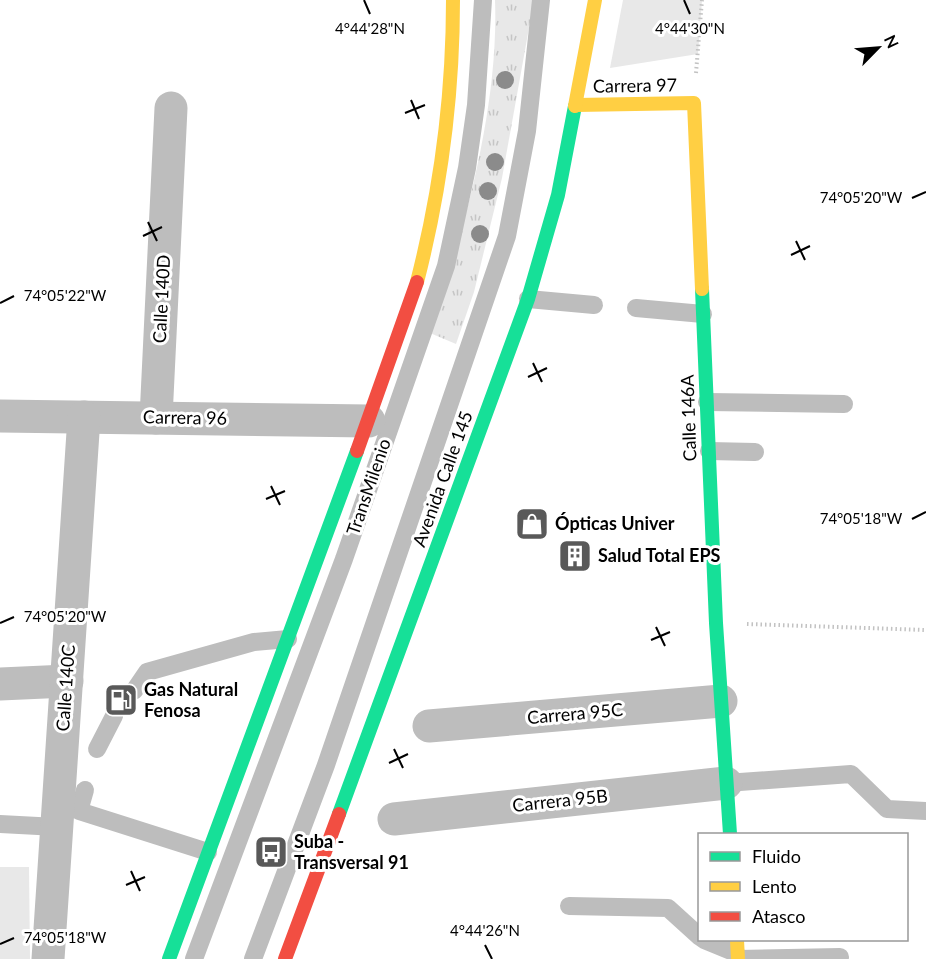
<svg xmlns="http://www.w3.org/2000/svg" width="926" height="959" viewBox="0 0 926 959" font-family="Lato,sans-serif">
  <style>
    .grass { fill: url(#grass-tufts) }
    .park { fill: #e8e8e8 }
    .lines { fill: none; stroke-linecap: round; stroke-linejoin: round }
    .path { stroke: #c2c2c2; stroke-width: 4; stroke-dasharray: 1.5 3; stroke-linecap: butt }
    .lane { stroke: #bdbdbd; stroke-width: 18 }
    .street { stroke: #bdbdbd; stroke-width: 33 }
    .fast { stroke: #16e098; stroke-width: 14 }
    .slow { stroke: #ffcf43; stroke-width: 14 }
    .jam { stroke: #f24e42; stroke-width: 14 }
    .tree { fill: #8b8b8b }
    .ticks { fill: none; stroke: #000; stroke-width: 2 }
    .labels { text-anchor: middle; stroke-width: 6; stroke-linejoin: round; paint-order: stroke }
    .street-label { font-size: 18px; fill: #000; stroke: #fff }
    .poi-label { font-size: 18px; font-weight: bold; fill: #000; stroke: #fff; text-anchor: start }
    .ticks-label { font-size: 15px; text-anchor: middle; fill: #000; stroke: #fff; stroke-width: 6; stroke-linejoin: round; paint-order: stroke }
  </style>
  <defs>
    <pattern id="grass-tufts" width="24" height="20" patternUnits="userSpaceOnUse" patternTransform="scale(1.5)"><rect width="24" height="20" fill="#e8e8e8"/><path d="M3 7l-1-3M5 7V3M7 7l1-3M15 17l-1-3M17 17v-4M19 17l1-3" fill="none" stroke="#c5c5c5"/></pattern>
  </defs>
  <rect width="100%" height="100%" fill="#fff"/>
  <path class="grass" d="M495,0H534L502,178L474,292L456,344L430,333C464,232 499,107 495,0Z"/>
  <g class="park">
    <path d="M623,0H702L698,54L610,68Z"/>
    <path d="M0,867H29L30,959H0Z"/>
  </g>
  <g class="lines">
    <g class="path">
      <path d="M696,73L702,0"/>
      <path d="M747,624L926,630"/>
    </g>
    <g class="lane">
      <path d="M528,299L594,305"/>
      <path d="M636,308L703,314"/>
      <path d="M707,402L844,404"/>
      <path d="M709,451L755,452"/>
      <path d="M134,691L147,672L254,642L288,639"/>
      <path d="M97,749L114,716"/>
      <path d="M726,783L851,774L887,809L926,811"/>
      <path d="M85,790L79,811L208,852"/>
      <path d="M0,824L57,827"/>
      <path d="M569,906L668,908L700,937"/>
      <path d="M704,940L736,953L738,959L840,957"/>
      <path d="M194,959L344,559L446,266L467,168L476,105L483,0"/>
      <path d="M253,959L326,765L507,236L527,131L541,0"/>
    </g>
    <g class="street">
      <path d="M0,416L369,421"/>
      <path d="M156,418L171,108"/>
      <path d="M0,684L67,681"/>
      <path d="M429,726L721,701"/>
      <path d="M394,819L726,783"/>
      <path d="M48,959L84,417"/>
    </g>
    <g class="fast">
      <path d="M702,289L716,623L730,834"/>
      <path d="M339,814L528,299L558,195L575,106"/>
      <path d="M169,959L357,451"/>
    </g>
    <g class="slow">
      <path d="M576,105L694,103L702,289"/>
      <path d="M575,106L595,0"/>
      <path d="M417,282C441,189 453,96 453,0"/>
      <path d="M737,940L738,959"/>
    </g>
    <g class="jam">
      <path d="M357,451L417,282"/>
      <path d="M285,959L339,814"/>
    </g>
  </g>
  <g class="tree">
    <circle cx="505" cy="80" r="9"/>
    <circle cx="495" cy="162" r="9"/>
    <circle cx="488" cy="191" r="9"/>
    <circle cx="480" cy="234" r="9"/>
  </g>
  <path class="ticks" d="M364,0L370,14M684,0L690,14M411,100L419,119M405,113L425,105M912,198L926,192M148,222L157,241M143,236L162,227M796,241L805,260M791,255L810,246M0,303L14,296M533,363L542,382M528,377L547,368M271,486L280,505M266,499L285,491M912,519L926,512M0,623L14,617M656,627L665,646M651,640L670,632M394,749L403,768M389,763L408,754M131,871L140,891M126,885L145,877M0,944L14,938M485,945L492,959"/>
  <defs>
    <g id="shop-square" transform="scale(1.725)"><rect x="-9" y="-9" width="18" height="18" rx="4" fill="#595959" stroke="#fff"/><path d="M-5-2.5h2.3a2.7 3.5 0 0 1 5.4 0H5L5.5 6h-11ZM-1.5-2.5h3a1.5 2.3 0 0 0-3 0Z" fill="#fff"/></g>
    <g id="building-square" transform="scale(1.725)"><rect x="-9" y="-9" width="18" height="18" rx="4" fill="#595959" stroke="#fff"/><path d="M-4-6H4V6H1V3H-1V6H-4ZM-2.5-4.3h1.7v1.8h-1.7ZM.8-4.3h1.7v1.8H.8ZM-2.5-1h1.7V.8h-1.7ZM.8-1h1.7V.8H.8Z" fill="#fff"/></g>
    <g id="fuel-square" transform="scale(1.725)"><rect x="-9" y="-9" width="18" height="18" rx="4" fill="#595959" stroke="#fff"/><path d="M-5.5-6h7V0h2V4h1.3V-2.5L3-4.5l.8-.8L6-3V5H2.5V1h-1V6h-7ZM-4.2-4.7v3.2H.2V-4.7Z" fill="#fff"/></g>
    <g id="bus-square" transform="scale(1.725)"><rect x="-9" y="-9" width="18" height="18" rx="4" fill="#595959" stroke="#fff"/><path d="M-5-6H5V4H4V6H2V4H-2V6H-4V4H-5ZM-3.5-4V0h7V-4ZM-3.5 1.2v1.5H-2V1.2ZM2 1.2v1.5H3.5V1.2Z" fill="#fff"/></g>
  </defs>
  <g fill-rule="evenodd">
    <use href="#shop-square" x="532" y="524"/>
    <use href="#building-square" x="575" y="556"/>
    <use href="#fuel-square" x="121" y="700"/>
    <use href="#bus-square" x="271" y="852"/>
  </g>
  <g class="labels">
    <g class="street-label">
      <text transform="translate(635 86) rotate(-1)" y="6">Carrera 97</text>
      <text transform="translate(162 299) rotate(-87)" y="6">Calle 140D</text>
      <text transform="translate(185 418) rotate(1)" y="6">Carrera 96</text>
      <text transform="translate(689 418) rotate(-92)" y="6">Calle 146A</text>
      <text transform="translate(443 479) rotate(-70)" y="6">Avenida Calle 145</text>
      <text transform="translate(369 487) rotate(-71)" y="6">TransMilenio</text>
      <text transform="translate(66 688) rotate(-86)" y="6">Calle 140C</text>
      <text transform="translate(575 714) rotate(-5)" y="6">Carrera 95C</text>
      <text transform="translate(560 801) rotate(-6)" y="6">Carrera 95B</text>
    </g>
    <g class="poi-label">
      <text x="555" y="530">Ópticas Univer</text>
      <text x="598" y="562">Salud Total EPS</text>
      <text x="144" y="696">Gas Natural<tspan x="144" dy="21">Fenosa</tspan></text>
      <text x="294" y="848">Suba -<tspan x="294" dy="21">Transversal 91</tspan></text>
    </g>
  </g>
  <g class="ticks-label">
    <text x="370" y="34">4°44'28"N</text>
    <text x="690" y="34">4°44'30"N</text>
    <text x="861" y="203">74°05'20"W</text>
    <text x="65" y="301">74°05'22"W</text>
    <text x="861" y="524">74°05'18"W</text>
    <text x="65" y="622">74°05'20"W</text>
    <text x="485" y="936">4°44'26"N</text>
    <text x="65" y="943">74°05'18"W</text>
  </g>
  <rect x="698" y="833" width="210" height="108" fill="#ffffff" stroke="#999999" stroke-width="1.5"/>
  <rect x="710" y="852" width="30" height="9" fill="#16e098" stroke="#999999" stroke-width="1.5"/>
  <text x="752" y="863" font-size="18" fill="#000000">Fluido</text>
  <rect x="710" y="882" width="30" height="9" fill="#ffcf43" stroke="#999999" stroke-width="1.5"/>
  <text x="752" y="893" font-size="18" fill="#000000">Lento</text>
  <rect x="710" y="912" width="30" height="9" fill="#f24e42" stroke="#999999" stroke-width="1.5"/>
  <text x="752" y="923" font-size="18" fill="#000000">Atasco</text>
  <g transform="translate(878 48) rotate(65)" stroke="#ffffff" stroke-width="4.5" paint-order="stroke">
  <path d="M0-4.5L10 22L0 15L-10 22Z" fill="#000000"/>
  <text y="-9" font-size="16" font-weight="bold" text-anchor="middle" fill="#000000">N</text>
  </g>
</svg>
